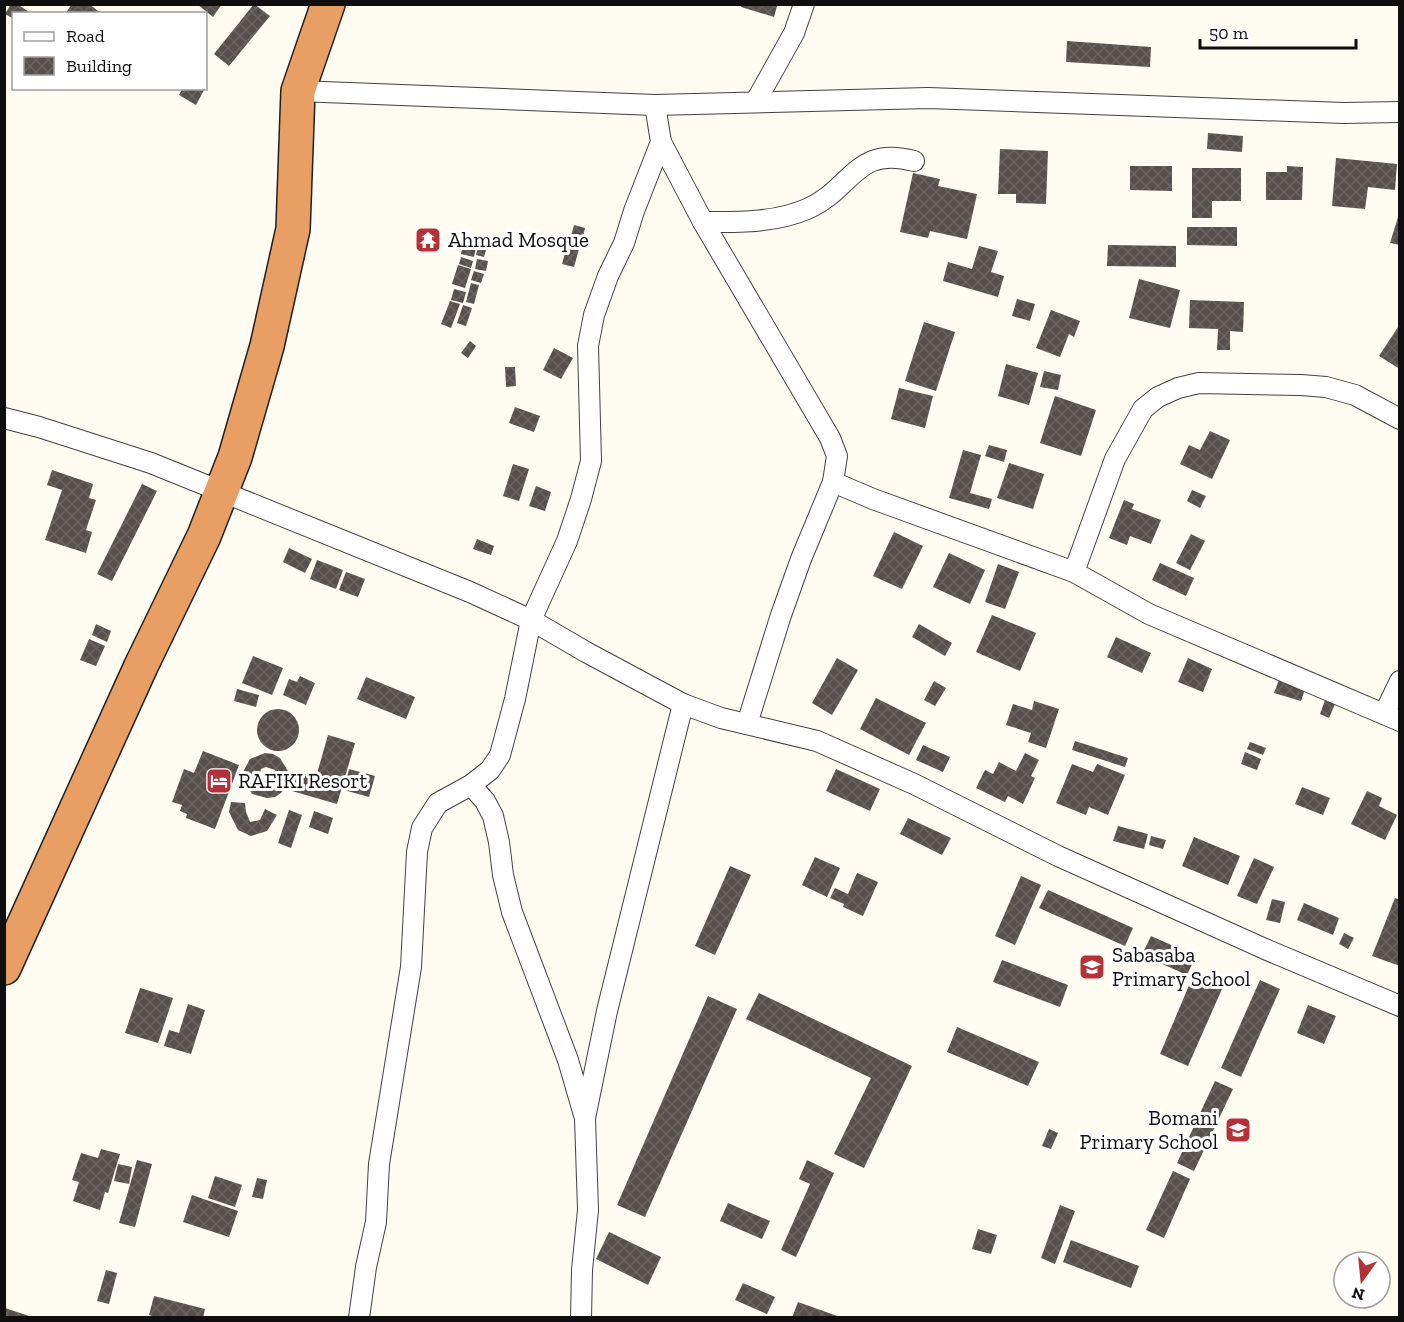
<svg xmlns="http://www.w3.org/2000/svg" width="1404" height="1322" viewBox="0 0 1404 1322" font-family="'Zilla Slab',serif">
  <style>
    .building { fill: url(#building-cross-hatch); fill-rule: evenodd }
    .lines { fill: none; stroke-linecap: round; stroke-linejoin: round }
    .street-casing { stroke: #424242; stroke-width: 22 }
    .highway-casing { stroke: #202020; stroke-width: 36 }
    .street { stroke: #fff; stroke-width: 20 }
    .highway { stroke: #e99f64; stroke-width: 33 }
    .labels { text-anchor: middle; stroke-width: 6; stroke-linejoin: round; paint-order: stroke }
    .poi-label { font-size: 21px; fill: #0f0f0f; stroke: #fff; text-anchor: start }
  </style>
  <defs>
    <pattern id="building-cross-hatch" width="8" height="8" patternUnits="userSpaceOnUse" patternTransform="scale(1.5)"><rect width="8" height="8" fill="#57504c"/><path d="M0 0l8 8M0 8l8-8" fill="none" stroke="#6a6561"/></pattern>
  </defs>
  <rect width="100%" height="100%" fill="#fefbf1"/>
  <g class="building">
    <path d="M11,4H17L32,14H14V19L5,14Z"/>
    <path d="M72,4H89L102,14H65Z"/>
    <path d="M197,4H222L213,17Z"/>
    <path d="M254,4L270,16L229,66L214,54Z"/>
    <path d="M742,4H773L777,6L774,17L741,7Z"/>
    <path d="M1067,41L1151,47L1150,67L1066,62Z"/>
    <path d="M183,88H201L204,90L196,105L179,95Z"/>
    <path d="M1208,133L1243,136L1242,152L1207,149Z"/>
    <path d="M1000,149L1048,151L1046,204L1016,203V194H998Z"/>
    <path d="M1336,158L1397,164L1395,190L1368,187L1365,209L1332,206Z"/>
    <path d="M1130,166H1172V191L1130,190Z"/>
    <path d="M1287,166L1303,167L1302,200H1266V172H1287Z"/>
    <path d="M1192,168H1241V201H1212V218H1192Z"/>
    <path d="M913,173L940,179L938,186L977,194L967,239L930,231L928,238L900,232Z"/>
    <path d="M1399,214H1400V245L1390,243Z"/>
    <path d="M574,225L585,228L581,246L569,243Z"/>
    <path d="M1187,227H1237V246L1187,245Z"/>
    <path d="M465,235L478,237L474,257L461,254Z"/>
    <path d="M480,241L488,243L484,257L476,255Z"/>
    <path d="M1108,245L1176,246V267L1107,266Z"/>
    <path d="M567,246L579,249L574,267L562,264Z"/>
    <path d="M979,246L998,251L991,272L1004,276L998,297L943,281L948,262L972,269Z"/>
    <path d="M461,257L473,261L471,268L459,264Z"/>
    <path d="M477,259L488,261L486,271L475,269Z"/>
    <path d="M458,265L471,269L465,288L452,284Z"/>
    <path d="M474,271L484,274L481,283L471,280Z"/>
    <path d="M1139,279L1180,290L1170,328L1129,318Z"/>
    <path d="M471,283L479,285L474,304L466,302Z"/>
    <path d="M454,289L466,292L463,303L451,300Z"/>
    <path d="M1017,299L1035,304L1030,321L1012,316Z"/>
    <path d="M1190,300L1244,302L1243,332L1230,331V350H1217L1218,329L1189,328Z"/>
    <path d="M450,301L460,304L451,328L441,324Z"/>
    <path d="M463,305L472,308L466,326L457,323Z"/>
    <path d="M1051,310L1080,321L1074,337L1069,334L1060,357L1036,348Z"/>
    <path d="M924,322L955,332L936,391L905,381Z"/>
    <path d="M1400,324V369L1379,356Z"/>
    <path d="M470,341L476,346L468,358L461,353Z"/>
    <path d="M554,348L573,358L561,379L543,370Z"/>
    <path d="M1006,364L1038,373L1029,405L998,396Z"/>
    <path d="M505,367H515L516,386L506,387Z"/>
    <path d="M1044,371L1061,375L1058,390L1040,387Z"/>
    <path d="M899,388L933,396L925,428L891,419Z"/>
    <path d="M1055,396L1096,410L1081,456L1040,443Z"/>
    <path d="M515,407L540,416L534,432L509,423Z"/>
    <path d="M1210,431L1230,440L1212,479L1180,464L1189,445L1200,450Z"/>
    <path d="M989,445L1007,450L1004,462L985,456Z"/>
    <path d="M963,450L981,455L970,493L992,499L989,509L949,498Z"/>
    <path d="M1009,463L1044,474L1033,509L997,498Z"/>
    <path d="M513,464L529,469L519,501L503,496Z"/>
    <path d="M52,470L93,484L89,498L96,500L86,530L92,532L86,553L45,540L62,490L47,485Z"/>
    <path d="M142,484L157,491L112,581L97,574Z"/>
    <path d="M536,486L551,492L545,511L529,506Z"/>
    <path d="M1192,490L1206,496L1200,508L1187,501Z"/>
    <path d="M1124,500L1134,504L1132,509L1161,520L1151,544L1130,536L1127,545L1109,538Z"/>
    <path d="M894,532L923,546L902,589L873,576Z"/>
    <path d="M1191,534L1205,541L1190,570L1176,563Z"/>
    <path d="M477,539L494,546L491,555L473,549Z"/>
    <path d="M289,548L312,559L305,573L283,562Z"/>
    <path d="M949,553L985,570L970,604L933,587Z"/>
    <path d="M317,560L343,570L336,589L310,579Z"/>
    <path d="M1160,563L1194,578L1186,596L1152,580Z"/>
    <path d="M998,564L1019,572L1005,609L985,602Z"/>
    <path d="M346,572L365,579L358,597L339,590Z"/>
    <path d="M992,615L1036,633L1020,671L976,652Z"/>
    <path d="M96,624L111,631L107,642L92,635Z"/>
    <path d="M919,624L952,643L945,656L912,637Z"/>
    <path d="M1116,637L1151,653L1142,673L1107,657Z"/>
    <path d="M89,639L105,646L96,666L80,660Z"/>
    <path d="M253,656L283,668L272,695L242,683Z"/>
    <path d="M837,658L858,670L832,715L812,703Z"/>
    <path d="M1188,658L1212,669L1203,692L1178,682Z"/>
    <path d="M300,676L315,683L306,705L283,695L289,679L297,682Z"/>
    <path d="M366,677L415,697L406,719L357,699Z"/>
    <path d="M1279,680L1305,689L1301,701L1274,693Z"/>
    <path d="M934,681L946,688L935,706L924,700Z"/>
    <path d="M237,689L259,695L256,707L234,701Z"/>
    <path d="M876,698L926,723L909,755L860,729Z"/>
    <path d="M1325,700L1335,704L1329,718L1320,714Z"/>
    <path d="M1034,701L1059,709L1046,748L1028,742L1031,733L1006,725L1013,704L1032,710Z"/>
    <circle cx="278" cy="730" r="21"/>
    <path d="M328,735L355,743L337,804L292,791L298,772L316,777Z"/>
    <path d="M1075,741L1128,758L1125,767L1072,750Z"/>
    <path d="M1250,742L1266,748L1263,755L1247,749Z"/>
    <path d="M923,745L950,757L943,772L916,760Z"/>
    <path d="M203,751L239,765L215,829L186,818L187,814L180,811L182,805L172,802L184,769L194,773Z"/>
    <path d="M1245,752L1261,759L1257,770L1241,764Z"/>
    <path d="M265,753L273,754L280,758L288,771L286,786L281,793L275,797L267,798L252,794L244,780L243,772L250,759ZM266,767L275,770L276,775L275,779L270,783L261,779L260,774L261,769Z"/>
    <path d="M1025,753L1039,760L1031,776L1035,778L1023,804L1008,796L1005,802L976,788L985,770L993,774L999,762L1016,771Z"/>
    <path d="M1072,764L1093,772L1097,764L1125,775L1108,815L1089,807L1086,815L1056,803Z"/>
    <path d="M349,769L375,776L369,797L344,790Z"/>
    <path d="M836,769L880,789L870,811L826,791Z"/>
    <path d="M1302,787L1330,798L1323,815L1295,804Z"/>
    <path d="M1367,791L1382,798L1379,806L1397,815L1385,840L1351,824Z"/>
    <path d="M231,802L245,803L246,812L250,822L260,820L265,809L277,815L267,831L251,836L238,830L229,812Z"/>
    <path d="M289,810L302,815L291,848L278,843Z"/>
    <path d="M314,811L333,818L328,834L309,827Z"/>
    <path d="M908,818L951,838L942,855L900,834Z"/>
    <path d="M1118,826L1148,834L1144,849L1113,841Z"/>
    <path d="M1151,836L1166,840L1163,849L1149,845Z"/>
    <path d="M1194,837L1240,856L1228,885L1182,866Z"/>
    <path d="M815,857L840,868L827,897L802,885Z"/>
    <path d="M1254,858L1274,867L1257,904L1237,896Z"/>
    <path d="M730,866L751,875L715,955L695,946Z"/>
    <path d="M857,873L878,882L863,916L843,907L844,904L830,898L835,888L848,894Z"/>
    <path d="M1021,876L1041,885L1015,945L995,936Z"/>
    <path d="M1048,890L1133,928L1125,946L1039,908Z"/>
    <path d="M1395,898L1400,900V966L1372,956Z"/>
    <path d="M1272,899L1285,902L1280,923L1266,920Z"/>
    <path d="M1304,903L1339,918L1333,935L1297,920Z"/>
    <path d="M1344,933L1354,938L1348,949L1339,944Z"/>
    <path d="M1151,936L1196,956L1187,975L1142,955Z"/>
    <path d="M1002,960L1068,985L1060,1007L993,982Z"/>
    <path d="M1193,976L1222,989L1188,1066L1160,1054Z"/>
    <path d="M1260,980L1280,989L1241,1077L1221,1068Z"/>
    <path d="M140,988L173,998L158,1043L125,1033Z"/>
    <path d="M759,993L912,1066L864,1168L834,1154L871,1078L746,1019Z"/>
    <path d="M708,996L737,1009L645,1217L617,1205Z"/>
    <path d="M188,1004L205,1010L191,1054L164,1046L169,1030L179,1033Z"/>
    <path d="M1308,1005L1336,1016L1324,1044L1297,1033Z"/>
    <path d="M957,1027L1039,1062L1028,1086L947,1052Z"/>
    <path d="M1215,1081L1233,1089L1194,1171L1177,1163Z"/>
    <path d="M1049,1129L1058,1133L1051,1149L1042,1146Z"/>
    <path d="M101,1149L120,1154L108,1193L105,1192L100,1210L73,1201L79,1182L72,1180L81,1153L98,1158Z"/>
    <path d="M137,1160L152,1164L135,1227L119,1223Z"/>
    <path d="M807,1160L834,1173L796,1257L781,1250L810,1184L799,1179Z"/>
    <path d="M118,1164L132,1167L129,1184L114,1181Z"/>
    <path d="M1173,1171L1190,1179L1164,1238L1146,1230Z"/>
    <path d="M215,1176L242,1185L235,1207L208,1198Z"/>
    <path d="M257,1178L267,1180L263,1199L252,1197Z"/>
    <path d="M192,1195L238,1211L229,1237L183,1222Z"/>
    <path d="M728,1203L770,1221L762,1239L720,1221Z"/>
    <path d="M1060,1205L1075,1211L1055,1264L1041,1258Z"/>
    <path d="M978,1229L997,1235L991,1254L972,1249Z"/>
    <path d="M609,1232L661,1257L648,1285L596,1259Z"/>
    <path d="M1071,1240L1139,1266L1131,1288L1063,1262Z"/>
    <path d="M106,1270L117,1273L109,1304L97,1301Z"/>
    <path d="M743,1283L775,1297L767,1314L735,1300Z"/>
    <path d="M154,1296L205,1309L203,1318H158L149,1315Z"/>
    <path d="M798,1302L840,1317V1318H792Z"/>
    <path d="M5,1308L32,1317V1318H4Z"/>
  </g>
  <g class="lines">
    <g class="street-casing">
      <g id="street">
        <path d="M298,91L655,105L928,98L1344,113L1400,112"/>
        <path d="M756,101L794,33L804,4"/>
        <path d="M661,142L703,222L830,438L837,456L833,482L801,559L781,615L747,724"/>
        <path d="M703,222C738,222 775,223 807,209C853,189 855,145 914,161"/>
        <path d="M4,418L39,427L151,463L470,592L531,620L586,652L683,704L721,718L817,741L914,784L1058,856L1265,949L1400,1006"/>
        <path d="M833,482L873,499L1074,572L1149,614L1400,721"/>
        <path d="M1074,572L1115,459L1143,409L1158,397L1178,388L1199,383L1301,385L1326,387L1355,395L1400,419"/>
        <path d="M1384,714L1400,681"/>
        <path d="M471,785L485,801L493,816L499,842L503,875L512,912L568,1060L584,1115"/>
        <path d="M359,1318L366,1267L376,1222L379,1164L411,967L417,852L422,828L438,803L471,785L490,770L500,755L515,699L531,620L567,541L581,499L591,461L588,346L594,315L608,276L624,243L634,211L661,142L655,105"/>
        <path d="M581,1318L582,1270L588,1210L585,1118L607,1011L683,704"/>
      </g>
    </g>
    <g class="highway-casing">
      <path id="highway" d="M4,968L141,666L204,536L235,457L267,346L293,229L298,91L328,4"/>
    </g>
    <use href="#street" class="street"/>
    <use href="#highway" class="highway"/>
  </g>
  <defs>
    <g id="temple-square" transform="scale(1.35)"><rect x="-9" y="-9" width="18" height="18" rx="4" fill="#b53139" stroke="#fff"/><path d="M0-6L5-2H3V0L6.5 2.5H4V6H1.5V3h-3V6H-4V2.5H-6.5L-3 0V-2H-5Z" fill="#fff"/></g>
    <g id="hotel-square" transform="scale(1.35)"><rect x="-9" y="-9" width="18" height="18" rx="4" fill="#b53139" stroke="#fff"/><path d="M-6-4.5h1.5V1H6V5H4.5V3h-9V5H-6ZM-4 0a1.8 1.8 0 1 1 3.6 0ZM.5 0V-2.5h3Q6-2.5 6 0Z" fill="#fff"/></g>
    <g id="school-square" transform="scale(1.35)"><rect x="-9" y="-9" width="18" height="18" rx="4" fill="#b53139" stroke="#fff"/><path d="M0-5L7-2L0 1L-7-2ZM-4 1L0 2.5L4 1V4Q0 6-4 4Z" fill="#fff"/></g>
  </defs>
  <g fill-rule="evenodd">
    <use href="#temple-square" x="428" y="240"/>
    <use href="#hotel-square" x="219" y="781"/>
    <use href="#school-square" x="1092" y="967"/>
    <use href="#school-square" x="1238" y="1130"/>
  </g>
  <g class="labels">
    <g class="poi-label">
      <text x="448" y="247">Ahmad Mosque</text>
      <text x="238" y="788">RAFIKI Resort</text>
      <text x="1112" y="962">Sabasaba<tspan x="1112" dy="24">Primary School</tspan></text>
      <text x="1218" y="1125" text-anchor="end">Bomani<tspan x="1218" dy="24">Primary School</tspan></text>
    </g>
  </g>
  <rect width="1404" height="1322" fill="none" stroke="#0f0f0f" stroke-width="12"/>
  <rect x="12" y="12" width="195" height="78" fill="#ffffff" stroke="#9f9f9f" stroke-width="1.5"/>
  <rect x="24" y="32" width="30" height="9" fill="#ffffff" stroke="#9f9f9f" stroke-width="1.5"/>
  <text x="66" y="42" font-size="18" fill="#0f0f0f">Road</text>
  <rect x="24" y="57" width="30" height="18" fill="url(#building-cross-hatch)" stroke="#9f9f9f" stroke-width="1.5"/>
  <text x="66" y="72" font-size="18" fill="#0f0f0f">Building</text>
  <g transform="translate(1362 1280) rotate(195)"><circle r="28" fill="#ffffff" stroke="#9f9f9f" stroke-width="1.5"/>
  <path d="M0-4.5L10 22L0 15L-10 22Z" fill="#b53139"/>
  <text y="-9" font-size="16" font-weight="bold" text-anchor="middle" fill="#0f0f0f">N</text>
  </g>
  <path d="M1200 39v9h156v-9" fill="none" stroke="#0f0f0f" stroke-width="3"/>
  <text x="1209" y="39" font-size="18" fill="#0f0f0f" stroke="#ffffff" stroke-width="4.5" paint-order="stroke">50 m</text>
</svg>
